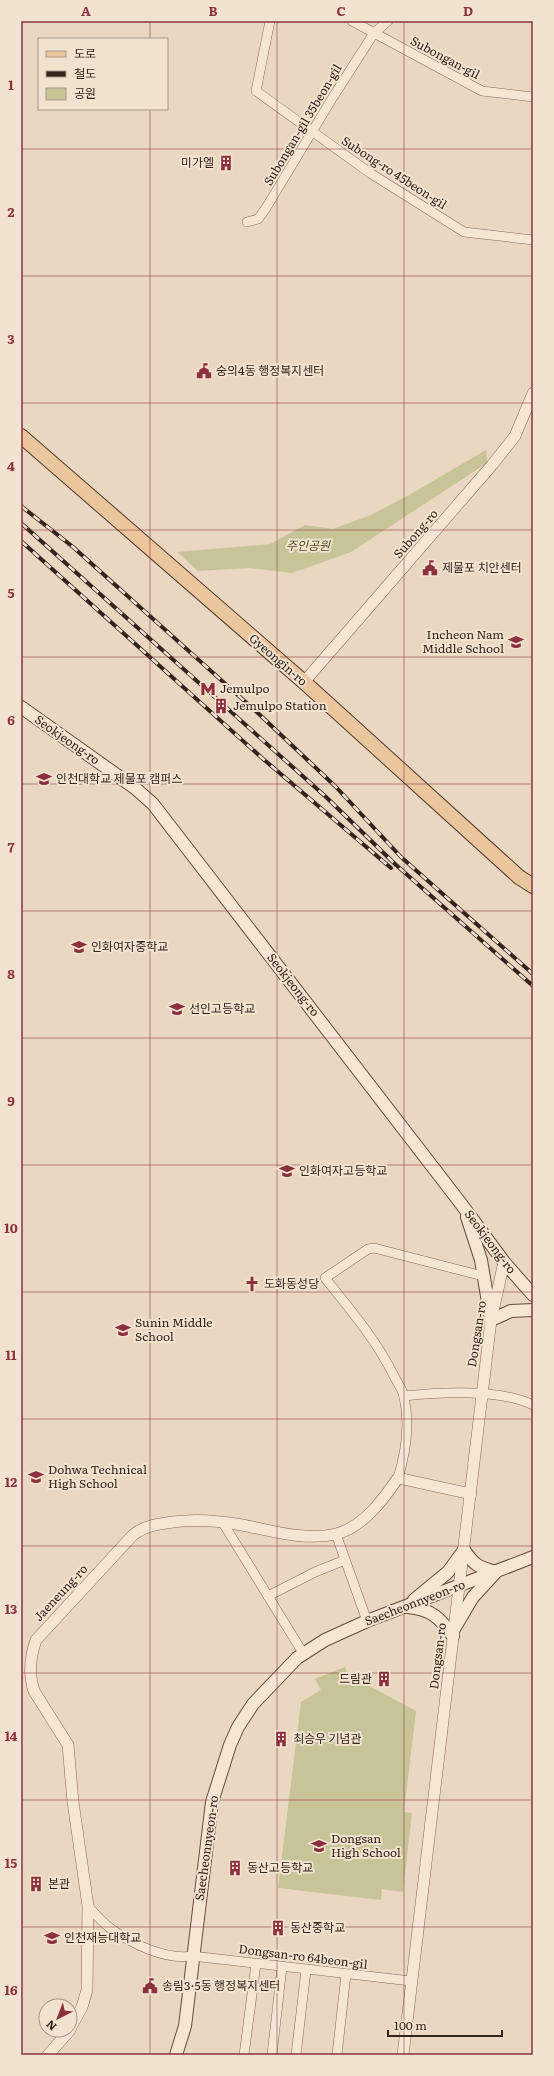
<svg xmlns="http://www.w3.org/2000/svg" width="554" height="2076" viewBox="0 0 554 2076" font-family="Literata,'Noto Sans KR',serif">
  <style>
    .green { fill: #c7c497 }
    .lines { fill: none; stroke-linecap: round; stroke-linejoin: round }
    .minor-casing { stroke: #82695a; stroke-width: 10 }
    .tertiary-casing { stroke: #82695a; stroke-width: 12 }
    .secondary-casing { stroke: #644b3e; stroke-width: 14 }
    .primary-casing { stroke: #50392f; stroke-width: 16 }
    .minor { stroke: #f5e6d4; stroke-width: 9 }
    .tertiary { stroke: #f5e6d4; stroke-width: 11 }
    .secondary { stroke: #f5e6d4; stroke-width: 12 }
    .primary { stroke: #ebc59c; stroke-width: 14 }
    .rail-casing { stroke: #33241e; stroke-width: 4 }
    .rail { stroke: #f2e3d0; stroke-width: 2.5; stroke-dasharray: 8; stroke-linecap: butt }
    .grid { fill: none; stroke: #8c303f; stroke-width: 1; stroke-opacity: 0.55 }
    .labels { text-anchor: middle; stroke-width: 4; stroke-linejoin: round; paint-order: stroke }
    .street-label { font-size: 12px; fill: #33241e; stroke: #f2e3d0 }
    .poi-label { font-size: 12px; fill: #33241e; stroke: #f2e3d0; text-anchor: start }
    .park-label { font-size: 12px; font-style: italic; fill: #4a4e26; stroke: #f2e3d0 }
    .neatline { fill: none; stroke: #8c303f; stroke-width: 1.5 }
    .grid-label { font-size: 13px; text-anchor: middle; font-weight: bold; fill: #8c303f }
  </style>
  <rect width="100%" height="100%" fill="#ead7c2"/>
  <g class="green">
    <path d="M486,450L487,463L351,552L292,573L249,568L198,571L177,552L270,544L305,525L333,529L371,515L409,495Z"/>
    <path d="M345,1667L347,1674L416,1711L404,1812L412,1813L403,1892L382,1889L381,1900L278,1888L301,1702L321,1690L315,1679Z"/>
  </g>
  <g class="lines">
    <g class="minor-casing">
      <g id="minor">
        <path d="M270,21L256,91L370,173L464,232L533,240"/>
        <path d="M352,21L482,91L533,97"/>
        <path d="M247,222L258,219L266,208L333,97L374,33L388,21"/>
        <path d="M404,1396C441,1392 500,1389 533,1405"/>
        <path d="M398,1478C406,1452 410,1424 404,1397C403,1390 398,1384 395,1378C377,1341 350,1309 325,1278L368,1249L374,1248L483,1276"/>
        <path d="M223,1523L303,1653"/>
        <path d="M336,1534L367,1621"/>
        <path d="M268,1596L315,1572L345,1560"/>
        <path d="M88,1906C95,1914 102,1922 110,1928C132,1944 165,1960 192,1956L411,1981"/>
        <path d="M244,2055L256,1964"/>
        <path d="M272,2055L282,1967"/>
        <path d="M296,2055L306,1970"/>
        <path d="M337,2055L346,1974"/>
      </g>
    </g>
    <g class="tertiary-casing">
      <g id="tertiary">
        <path d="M304,682L492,465L515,436L533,393"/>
        <path d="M70,2029L82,2007L87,1990L88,1906L73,1802L68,1745L34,1691C28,1673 30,1657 36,1640L133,1535C144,1526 158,1524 173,1522C195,1519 220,1521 242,1525C273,1531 304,1541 336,1534C363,1527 383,1500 398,1478L471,1494"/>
        <path d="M48,2055L70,2030"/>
        <path d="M403,2055L491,1320L504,1262"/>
      </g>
    </g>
    <g class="secondary-casing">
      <g id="secondary">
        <path d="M21,707L135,788L153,804L462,1205L504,1262L533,1295"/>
        <path d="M467,1217L481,1260L491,1320L511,1311L533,1310"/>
        <path d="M414,1600L448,1572L464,1550C474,1565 478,1567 496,1572L473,1597L454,1629"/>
        <path d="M408,1607C431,1609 440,1618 453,1636"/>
        <path d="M176,2055L185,2026L212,1802L230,1745L238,1727L253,1704L297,1658L325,1640L367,1621L533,1557"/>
      </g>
    </g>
    <g class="primary-casing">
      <path id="primary" d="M21,436L304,682L519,877L533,886"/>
    </g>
    <use href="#minor" class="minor"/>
    <use href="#tertiary" class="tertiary"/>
    <use href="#secondary" class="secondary"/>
    <use href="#primary" class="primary"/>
    <g class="rail-casing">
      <g id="rail">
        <path d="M21,506L73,547L260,715L336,787L401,857L533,974"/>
        <path d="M21,523L326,797L395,864L533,986"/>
        <path d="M21,541L262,758L391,868"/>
      </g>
    </g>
    <use href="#rail" class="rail"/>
  </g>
  <path class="grid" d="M150,21V39M277,21V2055M404,21V2055M150,109V2055M21,149H533M21,276H533M21,403H533M21,530H533M21,657H533M21,784H533M21,911H533M21,1038H533M21,1165H533M21,1292H533M21,1419H533M21,1546H533M21,1673H533M21,1800H533M21,1927H533"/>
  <defs>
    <g id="building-bare" transform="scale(1.2)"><path d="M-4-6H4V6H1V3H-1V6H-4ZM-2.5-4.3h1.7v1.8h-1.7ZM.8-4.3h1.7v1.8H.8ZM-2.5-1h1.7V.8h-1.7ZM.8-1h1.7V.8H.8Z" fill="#8c303f" stroke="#f2e3d0" stroke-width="2.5" paint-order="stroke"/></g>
    <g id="civic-bare" transform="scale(1.2)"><path d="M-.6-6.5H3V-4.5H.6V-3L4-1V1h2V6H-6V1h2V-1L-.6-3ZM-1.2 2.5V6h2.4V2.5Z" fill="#8c303f" stroke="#f2e3d0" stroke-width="2.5" paint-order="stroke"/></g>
    <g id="school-bare" transform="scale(1.2)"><path d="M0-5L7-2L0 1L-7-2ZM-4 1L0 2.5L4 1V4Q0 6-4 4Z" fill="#8c303f" stroke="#f2e3d0" stroke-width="2.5" paint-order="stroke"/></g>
    <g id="metro-bare" transform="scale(1.2)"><path d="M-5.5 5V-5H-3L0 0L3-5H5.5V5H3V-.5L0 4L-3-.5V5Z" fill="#8c303f" stroke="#f2e3d0" stroke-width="2.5" paint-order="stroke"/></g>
    <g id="university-bare" transform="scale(1.2)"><path d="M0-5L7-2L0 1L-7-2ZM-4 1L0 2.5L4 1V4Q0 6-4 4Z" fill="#8c303f" stroke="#f2e3d0" stroke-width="2.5" paint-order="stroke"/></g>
    <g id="church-bare" transform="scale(1.2)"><path d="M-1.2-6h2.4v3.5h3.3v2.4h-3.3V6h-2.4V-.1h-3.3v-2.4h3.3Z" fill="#8c303f" stroke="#f2e3d0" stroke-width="2.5" paint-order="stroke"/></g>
  </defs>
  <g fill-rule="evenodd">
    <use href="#building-bare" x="226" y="163"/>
    <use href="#civic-bare" x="204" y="371"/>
    <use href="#civic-bare" x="430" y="568"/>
    <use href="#school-bare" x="516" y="642"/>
    <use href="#metro-bare" x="208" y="689"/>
    <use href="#building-bare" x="221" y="706"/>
    <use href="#university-bare" x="44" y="779"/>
    <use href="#school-bare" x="79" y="947"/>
    <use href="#school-bare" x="177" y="1009"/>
    <use href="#school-bare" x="287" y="1171"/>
    <use href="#church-bare" x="252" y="1284"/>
    <use href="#school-bare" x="123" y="1330"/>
    <use href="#school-bare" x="36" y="1477"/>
    <use href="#building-bare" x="384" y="1679"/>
    <use href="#building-bare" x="281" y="1739"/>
    <use href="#school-bare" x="319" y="1846"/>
    <use href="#building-bare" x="235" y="1868"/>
    <use href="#building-bare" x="36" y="1884"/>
    <use href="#building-bare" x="278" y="1928"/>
    <use href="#university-bare" x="52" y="1938"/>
    <use href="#civic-bare" x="150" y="1986"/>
  </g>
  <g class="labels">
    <g class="street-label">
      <text transform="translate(445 58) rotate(28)" y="4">Subongan-gil</text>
      <text transform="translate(303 125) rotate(-59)" y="4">Subongan-gil 35beon-gil</text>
      <text transform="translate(394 173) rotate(33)" y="4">Subong-ro 45beon-gil</text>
      <text transform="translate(416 534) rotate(-49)" y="4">Subong-ro</text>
      <text transform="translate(278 660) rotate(41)" y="4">Gyeongin-ro</text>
      <text transform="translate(67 740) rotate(35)" y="4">Seokjeong-ro</text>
      <text transform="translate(293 985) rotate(52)" y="4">Seokjeong-ro</text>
      <text transform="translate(490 1242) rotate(53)" y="4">Seokjeong-ro</text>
      <text transform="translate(477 1334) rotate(-81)" y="4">Dongsan-ro</text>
      <text transform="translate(61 1593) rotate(-47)" y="4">Jaeneung-ro</text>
      <text transform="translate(415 1603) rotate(-21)" y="4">Saecheonnyeon-ro</text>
      <text transform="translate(438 1656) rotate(-83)" y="4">Dongsan-ro</text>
      <text transform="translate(207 1848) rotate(-82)" y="4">Saecheonnyeon-ro</text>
      <text transform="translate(303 1957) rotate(7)" y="4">Dongsan-ro 64beon-gil</text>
    </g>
    <g class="poi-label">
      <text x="214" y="167" text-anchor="end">미가엘</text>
      <text x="216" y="375">숭의4동 행정복지센터</text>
      <text x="442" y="572">제물포 치안센터</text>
      <text x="504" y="639" text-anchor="end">Incheon Nam<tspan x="504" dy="14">Middle School</tspan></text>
      <text x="220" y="693">Jemulpo</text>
      <text x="233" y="710">Jemulpo Station</text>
      <text x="56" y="783">인천대학교 제물포 캠퍼스</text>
      <text x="91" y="951">인화여자중학교</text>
      <text x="189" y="1013">선인고등학교</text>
      <text x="299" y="1175">인화여자고등학교</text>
      <text x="264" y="1288">도화동성당</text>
      <text x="135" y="1327">Sunin Middle<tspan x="135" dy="14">School</tspan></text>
      <text x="48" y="1474">Dohwa Technical<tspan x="48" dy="14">High School</tspan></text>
      <text x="372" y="1683" text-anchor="end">드림관</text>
      <text x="293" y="1743">최승우 기념관</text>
      <text x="331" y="1843">Dongsan<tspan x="331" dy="14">High School</tspan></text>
      <text x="247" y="1872">동산고등학교</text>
      <text x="48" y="1888">본관</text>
      <text x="290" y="1932">동산중학교</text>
      <text x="64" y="1942">인천재능대학교</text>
      <text x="162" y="1990">송림3·5동 행정복지센터</text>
    </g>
    <g class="park-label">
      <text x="308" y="550">주인공원</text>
    </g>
  </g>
  <rect width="554" height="2076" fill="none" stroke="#f2e3d0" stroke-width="44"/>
  <rect x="38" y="38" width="130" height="72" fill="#f2e3d0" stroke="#a69789"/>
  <rect x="46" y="51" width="20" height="6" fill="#ebc59c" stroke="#a69789"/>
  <text x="74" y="58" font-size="12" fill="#33241e">도로</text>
  <rect x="46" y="71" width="20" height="6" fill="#33241e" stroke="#a69789"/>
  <text x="74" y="78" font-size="12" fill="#33241e">철도</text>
  <rect x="46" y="88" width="20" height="12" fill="#c7c497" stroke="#a69789"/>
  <text x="74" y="98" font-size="12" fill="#33241e">공원</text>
  <g transform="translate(58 2018) rotate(222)"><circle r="19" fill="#f2e3d0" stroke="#a69789"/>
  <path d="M0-3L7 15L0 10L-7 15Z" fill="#8c303f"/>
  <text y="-6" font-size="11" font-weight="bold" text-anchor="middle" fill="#33241e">N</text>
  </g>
  <path d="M388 2030v6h114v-6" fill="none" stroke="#33241e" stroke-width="2"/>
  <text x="394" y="2030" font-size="12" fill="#33241e" stroke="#f2e3d0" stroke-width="3" paint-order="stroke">100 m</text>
  <rect x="22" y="22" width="510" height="2032" class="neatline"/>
  <g class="grid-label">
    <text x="86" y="16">A</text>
    <text x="213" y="16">B</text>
    <text x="341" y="16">C</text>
    <text x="468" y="16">D</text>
    <text x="11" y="90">1</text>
    <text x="11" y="217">2</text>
    <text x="11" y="344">3</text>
    <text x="11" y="471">4</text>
    <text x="11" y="598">5</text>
    <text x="11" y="725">6</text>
    <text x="11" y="852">7</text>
    <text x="11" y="979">8</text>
    <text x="11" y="1106">9</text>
    <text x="11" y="1233">10</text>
    <text x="11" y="1360">11</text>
    <text x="11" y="1487">12</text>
    <text x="11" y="1614">13</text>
    <text x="11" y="1741">14</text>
    <text x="11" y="1868">15</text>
    <text x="11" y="1995">16</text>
  </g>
</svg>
